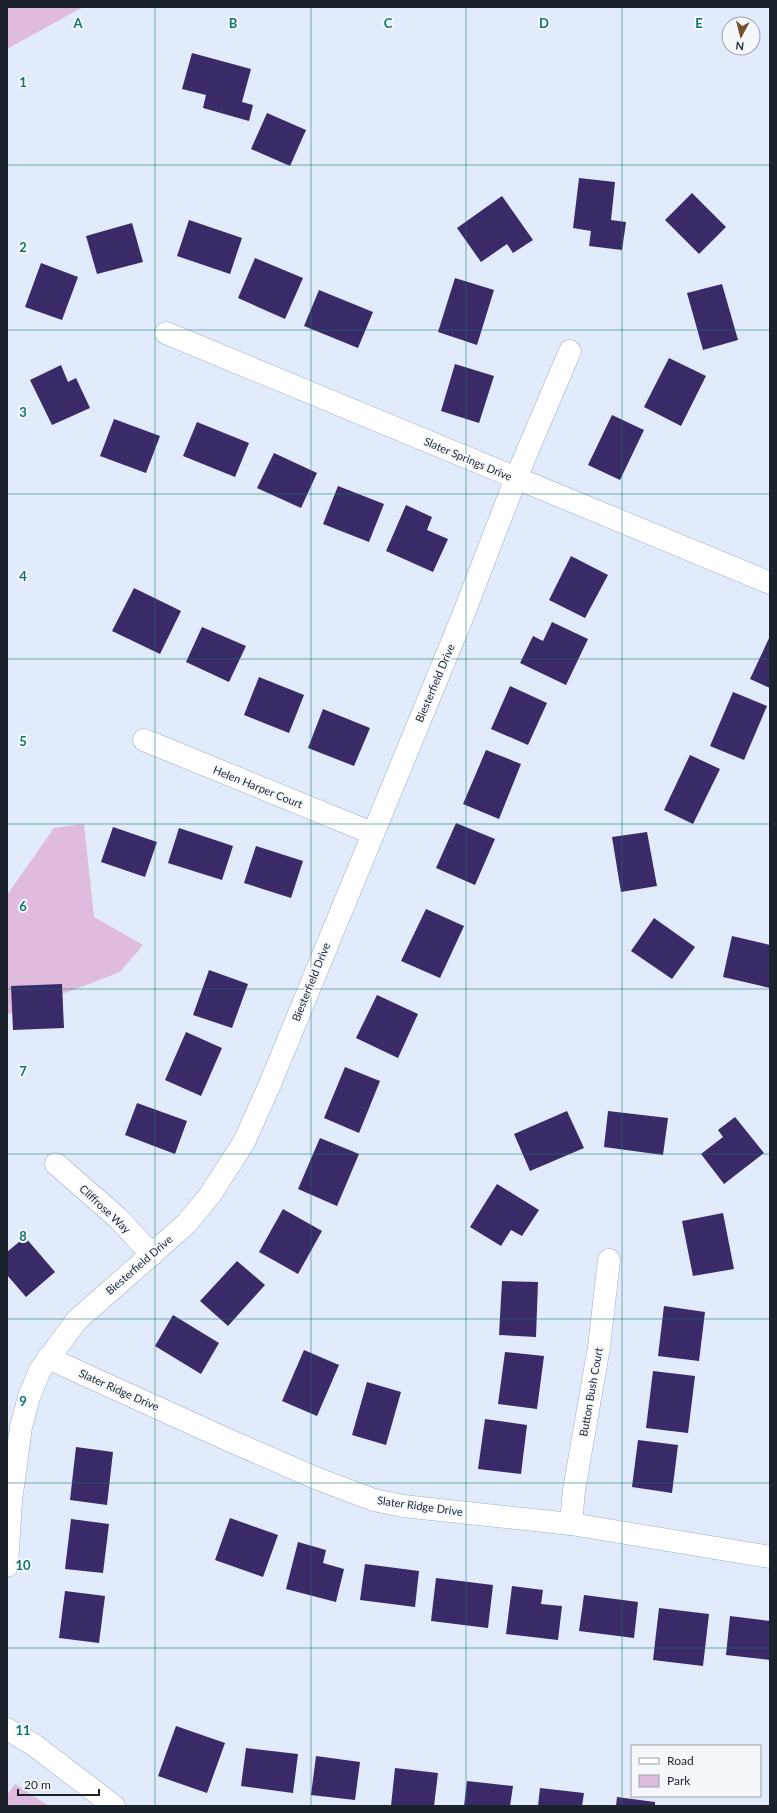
<svg xmlns="http://www.w3.org/2000/svg" width="777" height="1813" viewBox="0 0 777 1813" font-family="Lato,sans-serif">
  <style>
    .green { fill: #e0bbe0 }
    .building { fill: #3b2a68 }
    .lines { fill: none; stroke-linecap: round; stroke-linejoin: round }
    .street-casing { stroke: #9eaec6; stroke-width: 23 }
    .street { stroke: #fff; stroke-width: 22 }
    .grid { fill: none; stroke: #0f766e; stroke-width: 1; stroke-opacity: 0.55 }
    .labels { text-anchor: middle; stroke-width: 4; stroke-linejoin: round; paint-order: stroke }
    .street-label { font-size: 11px; fill: #1c222c; stroke: #f4f8fd }
    .grid-label { font-size: 13px; text-anchor: middle; font-weight: bold; fill: #0f766e; stroke: #f4f8fd; stroke-width: 4; stroke-linejoin: round; paint-order: stroke }
  </style>
  <rect width="100%" height="100%" fill="#e1ebfb"/>
  <g class="green">
    <path d="M7,7H83L7,49Z"/>
    <path d="M84,824L94,917L143,945L120,972L7,1015V895L54,828Z"/>
    <path d="M15,1784L49,1806H7V1795Z"/>
  </g>
  <g class="building">
    <path d="M192,53L251,69L242,102L253,105L249,121L203,108L206,95L182,89Z"/>
    <path d="M267,113L306,130L290,166L251,149Z"/>
    <path d="M579,178L615,182L611,220L626,222L622,250L589,246L591,231L573,228Z"/>
    <path d="M692,193L726,227L699,254L665,220Z"/>
    <path d="M502,196L533,240L513,253L507,244L481,262L457,228Z"/>
    <path d="M189,220L242,238L230,274L177,256Z"/>
    <path d="M132,223L143,262L97,274L86,236Z"/>
    <path d="M255,258L303,278L285,319L238,298Z"/>
    <path d="M41,263L78,277L62,320L25,307Z"/>
    <path d="M455,278L494,290L477,345L438,332Z"/>
    <path d="M722,284L738,340L703,350L687,293Z"/>
    <path d="M319,290L373,312L358,348L304,326Z"/>
    <path d="M669,358L706,376L681,426L644,407Z"/>
    <path d="M455,364L494,376L479,423L441,411Z"/>
    <path d="M61,365L68,382L76,378L90,408L52,425L30,380Z"/>
    <path d="M612,415L644,430L620,480L588,465Z"/>
    <path d="M114,419L160,436L146,473L100,456Z"/>
    <path d="M197,422L249,443L235,477L183,456Z"/>
    <path d="M274,453L317,473L301,508L257,488Z"/>
    <path d="M338,486L384,504L369,542L323,524Z"/>
    <path d="M406,505L432,517L427,530L448,539L433,572L386,551Z"/>
    <path d="M571,556L608,575L585,618L549,600Z"/>
    <path d="M134,588L181,611L160,654L112,631Z"/>
    <path d="M552,622L588,639L566,685L520,663L533,636L543,641Z"/>
    <path d="M202,627L246,646L229,682L186,662Z"/>
    <path d="M770,636V688L750,679Z"/>
    <path d="M259,677L304,695L289,733L244,715Z"/>
    <path d="M510,686L547,703L528,745L491,729Z"/>
    <path d="M733,692L767,706L744,760L710,746Z"/>
    <path d="M323,709L370,728L354,766L308,748Z"/>
    <path d="M486,750L521,764L499,819L463,804Z"/>
    <path d="M690,755L720,769L693,824L664,810Z"/>
    <path d="M456,823L495,839L475,885L436,868Z"/>
    <path d="M113,827L157,842L145,877L101,862Z"/>
    <path d="M179,828L233,846L222,880L168,863Z"/>
    <path d="M647,832L657,886L621,892L612,837Z"/>
    <path d="M256,846L303,861L291,898L244,883Z"/>
    <path d="M426,909L464,926L440,978L401,961Z"/>
    <path d="M654,918L695,947L672,979L631,951Z"/>
    <path d="M732,936L770,945V988L723,977Z"/>
    <path d="M209,970L248,984L232,1028L193,1015Z"/>
    <path d="M62,984L64,1028L13,1030L11,986Z"/>
    <path d="M377,995L418,1014L398,1058L356,1038Z"/>
    <path d="M186,1032L222,1048L201,1096L165,1080Z"/>
    <path d="M345,1067L380,1081L359,1133L324,1118Z"/>
    <path d="M137,1103L187,1121L175,1154L125,1135Z"/>
    <path d="M567,1111L584,1148L530,1171L514,1134Z"/>
    <path d="M608,1111L668,1118L663,1155L604,1147Z"/>
    <path d="M735,1117L764,1153L724,1184L701,1154L723,1137L718,1130Z"/>
    <path d="M320,1138L359,1154L337,1206L298,1189Z"/>
    <path d="M497,1184L539,1210L522,1236L511,1230L501,1246L470,1227Z"/>
    <path d="M283,1209L322,1231L298,1274L259,1252Z"/>
    <path d="M723,1213L734,1269L693,1276L682,1221Z"/>
    <path d="M25,1237L55,1272L26,1297L7,1275V1252Z"/>
    <path d="M237,1261L265,1285L228,1326L200,1301Z"/>
    <path d="M502,1281L538,1282L536,1337L499,1335Z"/>
    <path d="M664,1306L705,1312L699,1361L658,1356Z"/>
    <path d="M173,1315L219,1343L201,1374L155,1346Z"/>
    <path d="M304,1350L339,1365L317,1416L282,1401Z"/>
    <path d="M505,1352L544,1356L537,1409L498,1404Z"/>
    <path d="M653,1371L695,1376L688,1433L646,1428Z"/>
    <path d="M367,1382L401,1392L386,1445L352,1435Z"/>
    <path d="M485,1419L527,1425L521,1474L478,1469Z"/>
    <path d="M638,1440L678,1445L672,1493L632,1487Z"/>
    <path d="M76,1447L113,1452L107,1505L70,1500Z"/>
    <path d="M230,1518L278,1535L263,1577L215,1560Z"/>
    <path d="M71,1519L109,1524L103,1573L65,1569Z"/>
    <path d="M298,1542L326,1550L323,1563L344,1569L336,1602L286,1589Z"/>
    <path d="M365,1564L419,1571L415,1607L360,1600Z"/>
    <path d="M436,1578L493,1585L488,1628L431,1621Z"/>
    <path d="M512,1586L543,1590L541,1604L562,1606L558,1640L506,1634Z"/>
    <path d="M65,1591L105,1596L99,1643L59,1638Z"/>
    <path d="M584,1595L638,1602L634,1638L579,1631Z"/>
    <path d="M659,1608L709,1614L703,1666L653,1660Z"/>
    <path d="M730,1616L770,1621V1660L726,1655Z"/>
    <path d="M176,1726L225,1743L207,1793L158,1776Z"/>
    <path d="M246,1748L298,1754L293,1793L241,1786Z"/>
    <path d="M316,1756L360,1762L355,1800L311,1795Z"/>
    <path d="M395,1768L438,1773L434,1806H391Z"/>
    <path d="M467,1781L513,1786L510,1806H464Z"/>
    <path d="M540,1788L584,1793L582,1806H538Z"/>
    <path d="M617,1797L655,1802V1806H616Z"/>
  </g>
  <g class="lines">
    <g class="street-casing">
      <g id="street">
        <path d="M166,333L770,583"/>
        <path d="M144,740L372,833"/>
        <path d="M56,1164L119,1219L152,1255"/>
        <path d="M48,1358L235,1443L318,1479L374,1500L403,1506L571,1524L770,1557"/>
        <path d="M571,1524L574,1490L599,1347L609,1260"/>
        <path d="M7,1566L11,1501L21,1427L29,1397L40,1370L77,1320L186,1224L210,1195L244,1142L270,1084L462,618L516,478L570,351"/>
        <path d="M7,1729L34,1745L114,1806"/>
      </g>
    </g>
    <use href="#street" class="street"/>
  </g>
  <path class="grid" d="M155,7V1806M311,7V1806M466,7V1806M622,7V1806M7,165H770M7,330H770M7,494H770M7,659H770M7,824H770M7,989H770M7,1154H770M7,1319H770M7,1483H770M7,1648H770"/>
  <g class="labels">
    <g class="street-label">
      <text transform="translate(468 459) rotate(23)" y="4">Slater Springs Drive</text>
      <text transform="translate(435 683) rotate(-67)" y="4">Biesterfield Drive</text>
      <text transform="translate(258 787) rotate(22)" y="4">Helen Harper Court</text>
      <text transform="translate(311 982) rotate(-68)" y="4">Biesterfield Drive</text>
      <text transform="translate(105 1209) rotate(43)" y="4">Cliffrose Way</text>
      <text transform="translate(139 1265) rotate(-41)" y="4">Biesterfield Drive</text>
      <text transform="translate(119 1390) rotate(24)" y="4">Slater Ridge Drive</text>
      <text transform="translate(591 1392) rotate(-80)" y="4">Button Bush Court</text>
      <text transform="translate(420 1506) rotate(8)" y="4">Slater Ridge Drive</text>
    </g>
  </g>
  <g class="grid-label">
    <text x="78" y="28">A</text>
    <text x="233" y="28">B</text>
    <text x="388" y="28">C</text>
    <text x="544" y="28">D</text>
    <text x="699" y="28">E</text>
    <text x="23" y="87">1</text>
    <text x="23" y="252">2</text>
    <text x="23" y="417">3</text>
    <text x="23" y="581">4</text>
    <text x="23" y="746">5</text>
    <text x="23" y="911">6</text>
    <text x="23" y="1076">7</text>
    <text x="23" y="1241">8</text>
    <text x="23" y="1406">9</text>
    <text x="23" y="1570">10</text>
    <text x="23" y="1735">11</text>
  </g>
  <rect width="777" height="1813" fill="none" stroke="#1c222c" stroke-width="16"/>
  <rect x="631" y="1745" width="130" height="52" fill="#f4f8fd" stroke="#9ea2a9"/>
  <rect x="639" y="1758" width="20" height="6" fill="#ffffff" stroke="#9ea2a9"/>
  <text x="667" y="1765" font-size="12" fill="#1c222c">Road</text>
  <rect x="639" y="1775" width="20" height="12" fill="#e0bbe0" stroke="#9ea2a9"/>
  <text x="667" y="1785" font-size="12" fill="#1c222c">Park</text>
  <g transform="translate(741 36) rotate(187)"><circle r="19" fill="#f4f8fd" stroke="#9ea2a9"/>
  <path d="M0-3L7 15L0 10L-7 15Z" fill="#75512a"/>
  <text y="-6" font-size="11" font-weight="bold" text-anchor="middle" fill="#1c222c">N</text>
  </g>
  <path d="M18 1789v6h81v-6" fill="none" stroke="#1c222c" stroke-width="2"/>
  <text x="24" y="1789" font-size="12" fill="#1c222c" stroke="#f4f8fd" stroke-width="3" paint-order="stroke">20 m</text>
</svg>
